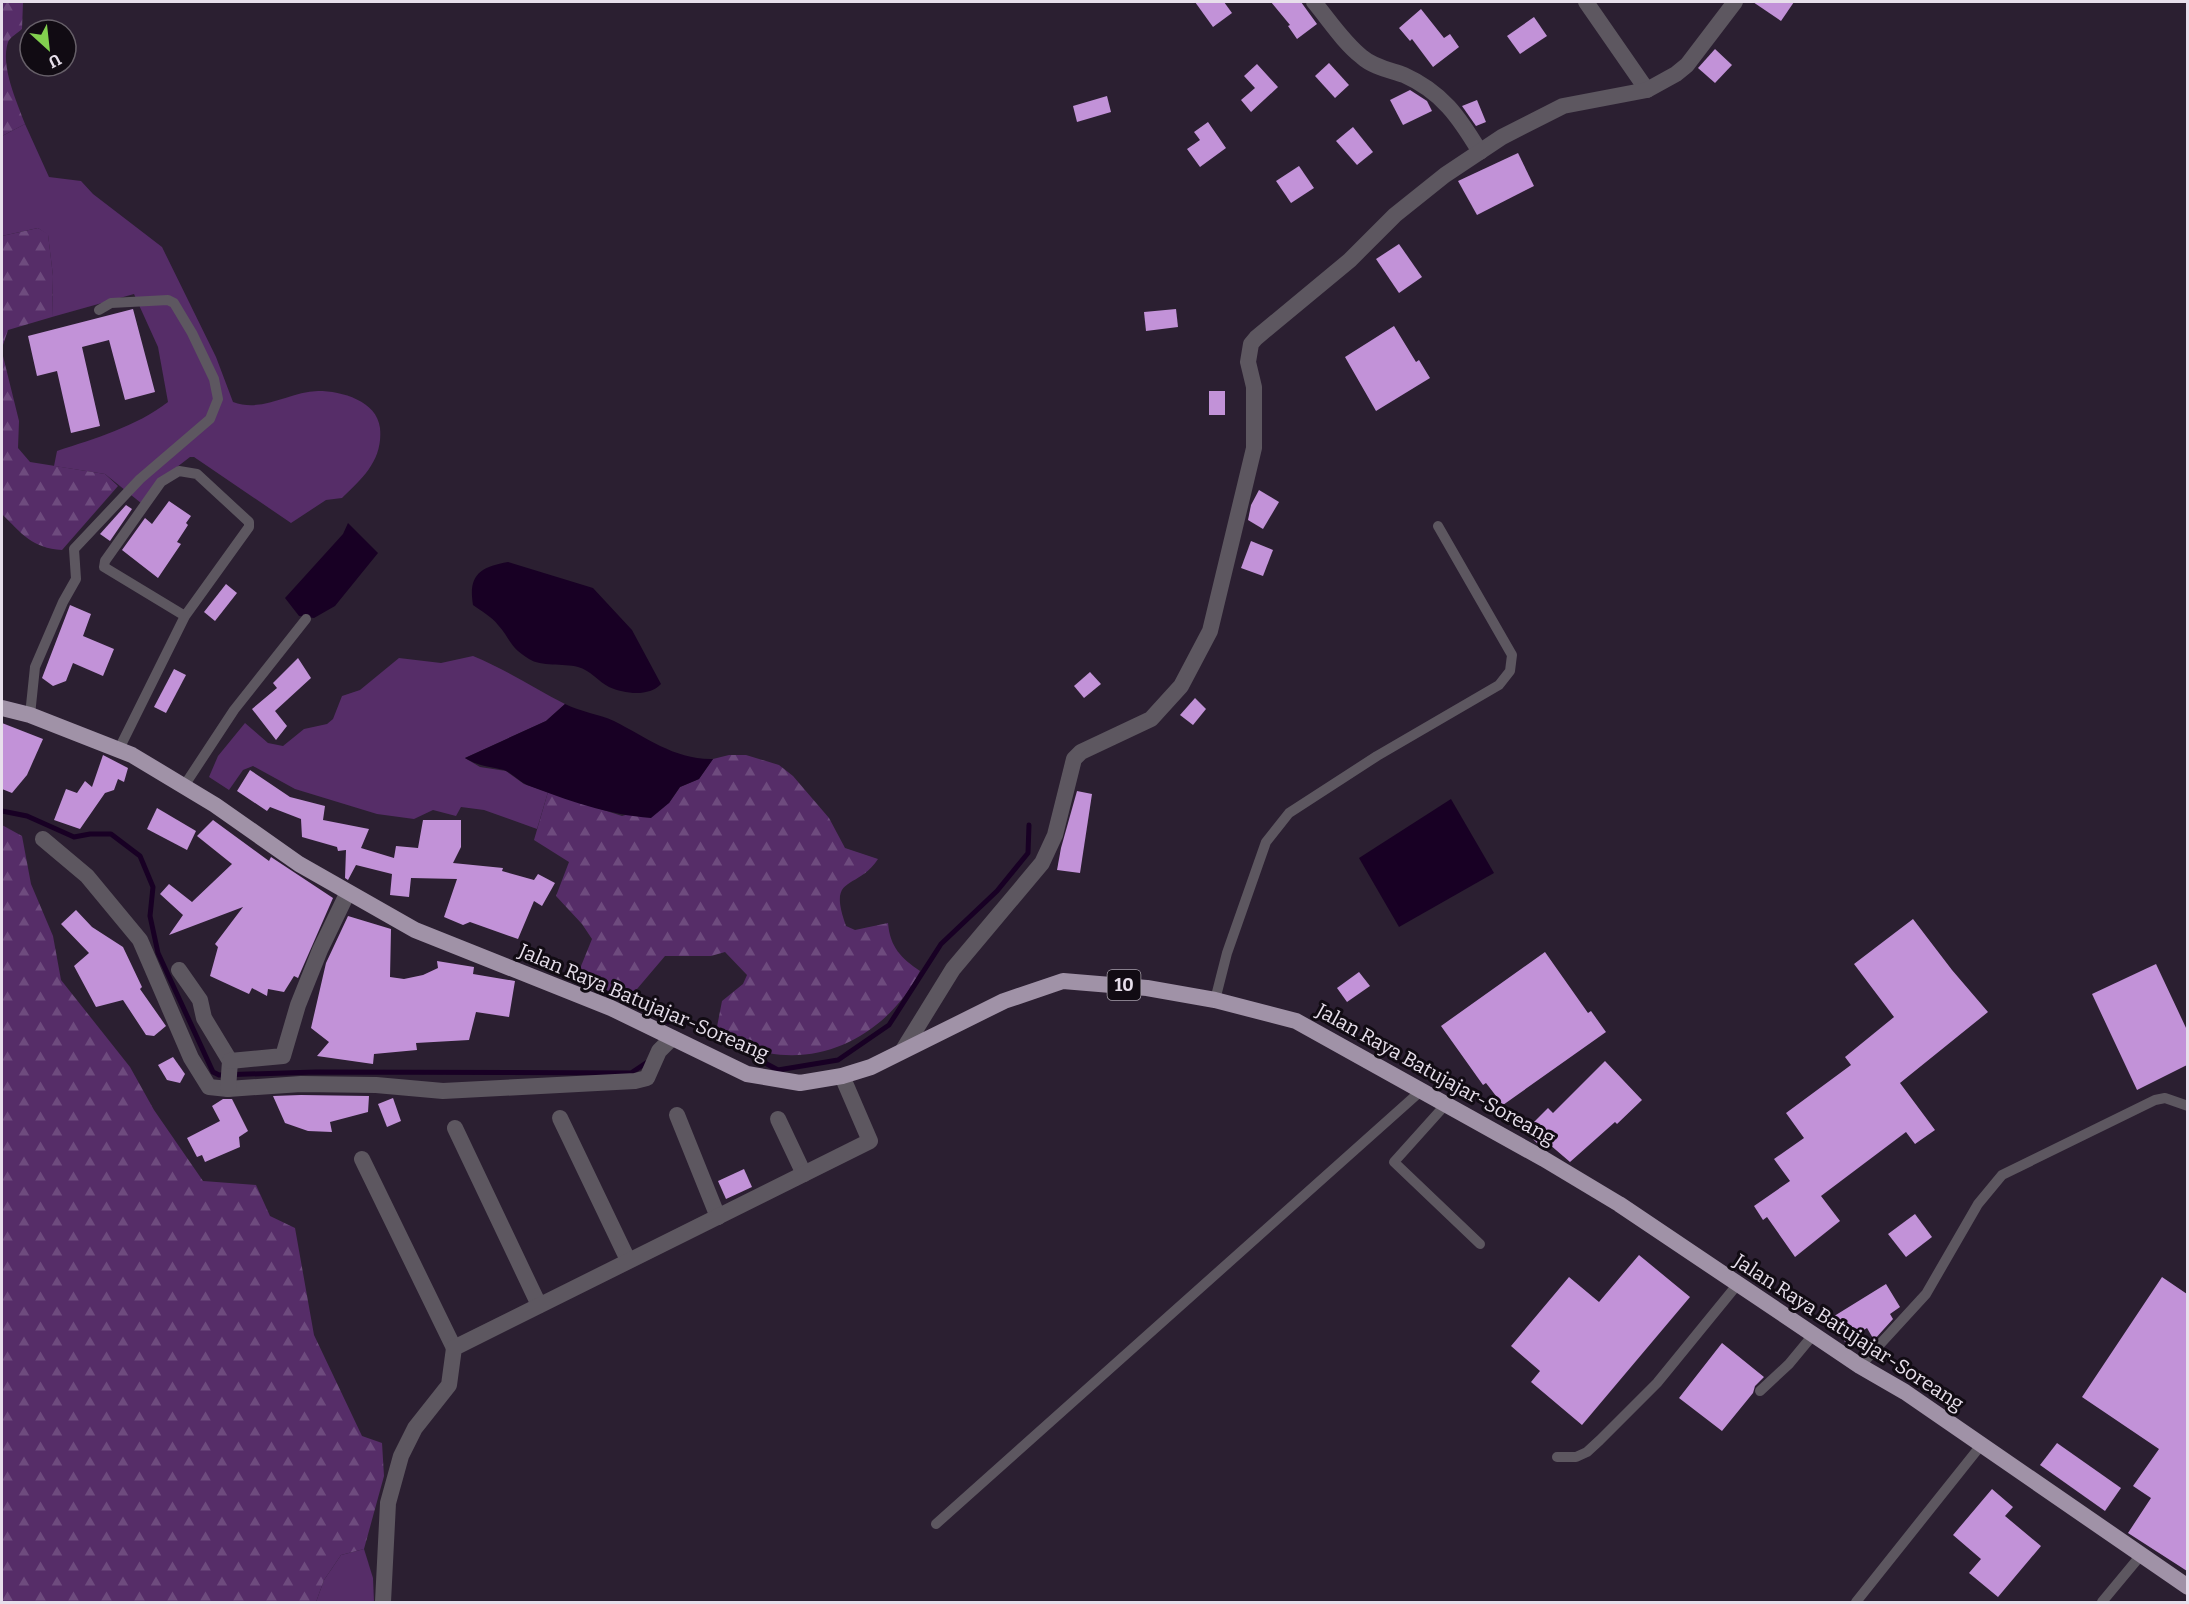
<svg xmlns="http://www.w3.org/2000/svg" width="2189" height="1604" viewBox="0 0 2189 1604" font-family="Bitter,serif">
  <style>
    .green { fill: #562d68 }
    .forest { fill: url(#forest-firs) }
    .water { fill: #180024 }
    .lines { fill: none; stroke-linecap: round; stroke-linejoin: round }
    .stream { stroke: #180024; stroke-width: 5 }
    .building { fill: #c292d8 }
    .service { stroke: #5d5760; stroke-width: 10 }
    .minor { stroke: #5d5760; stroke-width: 16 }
    .trunk { stroke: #a092a7; stroke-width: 16 }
    .labels { text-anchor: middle; stroke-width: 6; stroke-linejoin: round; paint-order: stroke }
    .shield { fill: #110b13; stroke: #a79faa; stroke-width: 1.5 }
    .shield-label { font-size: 18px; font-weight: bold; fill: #e7dfeb }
    .street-label { font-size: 20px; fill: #e7dfeb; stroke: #110b13 }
  </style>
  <defs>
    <pattern id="forest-firs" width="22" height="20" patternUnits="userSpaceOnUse" patternTransform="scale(1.5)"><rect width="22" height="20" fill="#562d68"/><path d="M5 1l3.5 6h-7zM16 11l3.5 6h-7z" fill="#6e4b7e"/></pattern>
  </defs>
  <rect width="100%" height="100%" fill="#2b1f31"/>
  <g class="green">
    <path d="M25,124L49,177L81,181L93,194L162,247L216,357L233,402C263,413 288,392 318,391C342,391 377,401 380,428C383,460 363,478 342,498L326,500L291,523L194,457H190L155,484L141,503L105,474L54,466L57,451C96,438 135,427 168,402L158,347L134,294L52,317L53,276L48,235L38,228L2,236V136Z"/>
    <path d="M473,656C505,669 534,688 565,704L546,721L465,758L480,767L506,771L524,784L548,792L537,829L484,810L461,807L456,816L433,810L414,819L377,814L295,789L253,766L243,770L229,790L209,777L218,756L245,723L268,743L283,746L304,729L327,724L333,719L342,696L360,690L399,658L441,663Z"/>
    <path d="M364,1549L373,1578L374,1602H316L324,1580L341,1555Z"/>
  </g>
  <g class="forest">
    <path d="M2,2H23L22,29C18,33 10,37 8,42C0,66 17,102 25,124L2,136Z"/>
    <path d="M38,228L48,234L53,276L52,317L8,330L2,348V236Z"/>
    <path d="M2,352L19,421L18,448L30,462L105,474L118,486L62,550C32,548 22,534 2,514Z"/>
    <path d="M729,755H746L779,765L793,776L829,818L845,848L878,859C856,892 827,873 846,926L855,930L888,923C890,947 901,958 920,971C892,1027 832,1065 768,1053C751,1050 732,1039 716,1032L722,1001L743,984L747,975L725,952L711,956H665L637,989L621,997L577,976L592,939L582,924L556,896L569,862L534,840L548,792L622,816L669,803L680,787L699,779L713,759Z"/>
    <path d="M2,825L22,836L31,884L53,936L61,980L130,1067L154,1110L203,1181L256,1185L270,1216L295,1228L314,1335L362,1436L382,1443L384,1476L364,1549L341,1555L324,1580L316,1602H2Z"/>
  </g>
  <g class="water">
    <path d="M348,523L378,553L335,606L314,618L299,616L285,598L343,534Z"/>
    <path d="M508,562L593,588L632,630L661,684C649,697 625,694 609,687C599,682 590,670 578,667C563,663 541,667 529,659C508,646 511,639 498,625C492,617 481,611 473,605C468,575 480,567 508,562Z"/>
    <path d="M565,704C581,712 599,714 614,721C646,737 675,760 713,759L699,779L680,787L669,803L651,818C609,815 566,800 527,785C519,781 512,773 504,770C488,766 480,767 465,758L546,721Z"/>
    <path d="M1451,799L1494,873L1399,927L1359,858Z"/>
  </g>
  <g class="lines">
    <g class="stream">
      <path d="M2,811L27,816L74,837L90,834H111L140,856L153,887L150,916L158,953L213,1072L219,1075L316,1072L631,1073L646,1063"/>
      <path d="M668,1022L669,1016L679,1017L778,1070L838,1060L889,1025L941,944L997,891L1028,853L1029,825"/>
    </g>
  </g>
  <g class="building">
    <path d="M1195,2H1224L1232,13L1213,27Z"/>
    <path d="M1271,2H1301L1317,24L1297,39L1288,26L1290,25Z"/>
    <path d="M1753,2H1794L1781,21Z"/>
    <path d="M1421,9L1444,38L1450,34L1459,47L1433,67L1412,39L1410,41L1399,28Z"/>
    <path d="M1534,17L1547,36L1520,54L1507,36Z"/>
    <path d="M1715,49L1732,65L1715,83L1698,68Z"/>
    <path d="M1329,63L1349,85L1335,98L1315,76Z"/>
    <path d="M1257,64L1278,87L1251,112L1241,100L1255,88L1244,76Z"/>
    <path d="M1410,90L1427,101L1432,111L1403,125L1390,100Z"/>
    <path d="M1107,96L1111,112L1077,122L1073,106Z"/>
    <path d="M1477,100L1486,122L1476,126L1462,106Z"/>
    <path d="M1208,122L1226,148L1200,167L1187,149L1200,140L1194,132Z"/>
    <path d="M1353,127L1373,152L1357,165L1336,141Z"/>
    <path d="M1518,153L1534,186L1477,215L1458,181Z"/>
    <path d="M1299,166L1314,188L1291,203L1276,181Z"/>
    <path d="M1399,244L1422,277L1399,293L1376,259Z"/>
    <path d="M133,309L155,392L125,400L109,340L82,347L100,426L71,433L57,371L37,376L28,336Z"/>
    <path d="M1176,309L1178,327L1146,331L1144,312Z"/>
    <path d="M1394,326L1416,362L1419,360L1430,378L1376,411L1345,357Z"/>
    <rect x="1209" y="391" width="16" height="24"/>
    <path d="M1259,490L1279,502L1263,529L1248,520L1251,505Z"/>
    <path d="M169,501L191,516L186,523L188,525L177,542L181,544L158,578L122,550L145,518L152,524Z"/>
    <path d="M126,505L132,509L110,541L100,534Z"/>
    <path d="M1251,541L1273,550L1263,576L1241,568Z"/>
    <path d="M226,584L237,593L215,621L204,612Z"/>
    <path d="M70,605L91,614L83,636L114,649L103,676L73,663L66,681L53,686L42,678Z"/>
    <path d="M298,658L311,678L275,711L287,726L276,740L252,709L277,688L273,683Z"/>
    <path d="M174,669L186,675L166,713L154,707Z"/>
    <path d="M1090,672L1101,684L1084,698L1074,686Z"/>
    <path d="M1195,698L1206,709L1193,725L1180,715Z"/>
    <path d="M2,723L43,739L27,775L12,793L2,789Z"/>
    <path d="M103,755L128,768L124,782L118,779L114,790L105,793L80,829L54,820L66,789L77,793L85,781L92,787Z"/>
    <path d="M250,770L290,797L325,806L323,820L369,829L361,848L394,858L396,846L418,848L423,820H461V847L453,863L503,868L502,871L534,880L538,874L555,883L542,906L534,901L518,939L470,922L463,925L444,917L457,879L411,878L409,897L390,895L392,874L356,865L348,880L345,878L346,850L338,851L337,847L302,837L301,819L270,807L267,811L237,791Z"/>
    <path d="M1077,791L1092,794L1080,873L1057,870L1061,848Z"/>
    <path d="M157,808L196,831L187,850L147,829Z"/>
    <path d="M213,820L269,861L271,857L333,898L298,978L294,976L284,992L268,989L267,996L252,988L249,994L210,976L218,947L215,944L243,907L169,935L183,915L160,894L169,884L192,902L232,864L197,836Z"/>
    <path d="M76,910L92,927L123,947L142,987L140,989L166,1026L154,1036L146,1035L123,1000L96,1007L74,966L89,953L61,924Z"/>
    <path d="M348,916L391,929L390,977L404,979L423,975L438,968L437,961L474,967L473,974L515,981L509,1017L476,1012L469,1040L416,1043L417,1050L374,1054L373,1064L317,1056L329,1042L311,1028L326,963Z"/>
    <path d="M1913,919L1952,970L1988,1012L1900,1083L1935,1130L1915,1144L1906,1132L1821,1196L1840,1221L1795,1257L1767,1217L1763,1220L1754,1206L1790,1181L1774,1159L1804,1138L1786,1113L1851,1065L1845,1057L1894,1017L1854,964Z"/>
    <path d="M1545,952L1588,1013L1591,1011L1606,1032L1503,1105L1486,1083L1483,1085L1441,1026Z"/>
    <path d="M2156,964L2187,1030V1065L2137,1090L2092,994Z"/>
    <path d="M1359,972L1370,986L1347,1002L1337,988Z"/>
    <path d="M173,1057L185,1074L180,1083L167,1080L158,1065Z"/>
    <path d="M1605,1061L1642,1100L1617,1124L1615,1122L1570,1162L1549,1144L1545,1148L1538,1144L1525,1131L1548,1108L1553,1113Z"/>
    <path d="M301,1095L369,1096L368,1112L330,1122L332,1132L308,1131L285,1123L273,1096Z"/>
    <path d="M393,1098L401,1121L387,1127L378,1104Z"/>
    <path d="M223,1099H232L248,1131L239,1137L240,1147L205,1162L202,1155L197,1157L187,1138L220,1121L212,1106Z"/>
    <path d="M744,1169L752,1187L726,1199L718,1181Z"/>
    <path d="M1915,1214L1932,1237L1906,1257L1888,1234Z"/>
    <path d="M1639,1255L1690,1297L1582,1425L1531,1382L1540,1371L1511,1346L1569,1277L1599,1302Z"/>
    <path d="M2162,1277L2187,1294V1571L2128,1533L2151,1498L2133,1486L2159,1449L2082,1397Z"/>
    <path d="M1886,1284L1900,1307L1890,1314L1893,1319L1874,1340L1867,1328L1845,1342L1831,1318Z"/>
    <path d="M1722,1343L1764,1377L1755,1386L1753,1393L1722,1431L1679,1398Z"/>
    <path d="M2057,1443L2121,1488L2105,1511L2040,1465Z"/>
    <path d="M1992,1489L2013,1507L2005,1516L2041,1546L1998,1597L1969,1573L1981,1559L1953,1535Z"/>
  </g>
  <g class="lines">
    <g class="service">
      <path d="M30,715L35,667L63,602L76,579L74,549L140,479L210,419L218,399L214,379L192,333L174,303L168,300L111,303L99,310"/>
      <path d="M118,751L185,616L104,567L105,561L161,482L179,471L197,474L249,522V527L185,616"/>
      <path d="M184,786L234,710L306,619"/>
      <path d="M1215,1000L1227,953L1266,842L1289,813L1377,756L1499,685L1510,671L1512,655L1438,526"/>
      <path d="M1447,1103L1394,1162L1480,1244"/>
      <path d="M1860,1366L1926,1294L1978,1204L2002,1175L2155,1100L2165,1098L2188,1106"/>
      <path d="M1760,1391L1789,1364L1813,1335"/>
      <path d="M1557,1457H1576L1587,1452L1600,1440L1657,1383L1737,1285"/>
      <path d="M936,1524L1423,1089"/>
      <path d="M1856,1602L1982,1444"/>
      <path d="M2102,1602L2141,1555"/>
    </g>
    <g class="minor">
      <path d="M1314,2C1329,20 1343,42 1362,57C1373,67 1390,70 1404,75C1442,92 1459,117 1480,152"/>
      <path d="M1586,2L1647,90"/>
      <path d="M43,839L87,876L140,940L191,1058L209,1087L228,1089L301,1084L376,1085L443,1091L635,1081L647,1078L659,1051L672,1038"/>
      <path d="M179,970L200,1000L204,1018L230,1061L228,1089"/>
      <path d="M903,1050L953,969L1042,863L1055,835L1074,759L1081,752L1151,719L1181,686L1210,631L1254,448V387L1248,362L1251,344L1256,338L1350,260L1395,215L1445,175L1502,137L1563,106L1647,90L1676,74L1687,65L1735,2"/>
      <path d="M230,1061L283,1056L298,1005L320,950L347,894"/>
      <path d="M677,1115L718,1217"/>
      <path d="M560,1118L628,1260"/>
      <path d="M778,1119L804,1174"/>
      <path d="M455,1128L539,1305"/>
      <path d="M362,1159L454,1348"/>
      <path d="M383,1602L388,1503L401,1456L415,1428L449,1385L454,1348L870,1141L842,1076"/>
    </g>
    <path class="trunk" d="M2,708L30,715L132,755L215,805L299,864L415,930L611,1008L747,1074L800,1083L842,1076L871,1067L1004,1001L1063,981L1147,988L1215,1000L1296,1021L1544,1159L1619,1204L1860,1366L1905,1392L2188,1587"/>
  </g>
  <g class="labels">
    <rect class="shield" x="1107.5" y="970" width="33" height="30" rx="4.5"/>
    <g class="shield-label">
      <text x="1124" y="991">10</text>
    </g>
    <g class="street-label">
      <text transform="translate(644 1002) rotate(23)" y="7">Jalan Raya Batujajar-Soreang</text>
      <text transform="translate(1436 1074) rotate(29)" y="7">Jalan Raya Batujajar-Soreang</text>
      <text transform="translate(1849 1332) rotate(33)" y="7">Jalan Raya Batujajar-Soreang</text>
    </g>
  </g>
  <rect width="2189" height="1604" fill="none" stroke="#e7dfeb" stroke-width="6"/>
  <g transform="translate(48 48) rotate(153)"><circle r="28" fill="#110b13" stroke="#676069" stroke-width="1.5"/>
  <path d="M0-4.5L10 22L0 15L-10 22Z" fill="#82d04f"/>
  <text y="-9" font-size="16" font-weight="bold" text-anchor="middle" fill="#e7dfeb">U</text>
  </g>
</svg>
